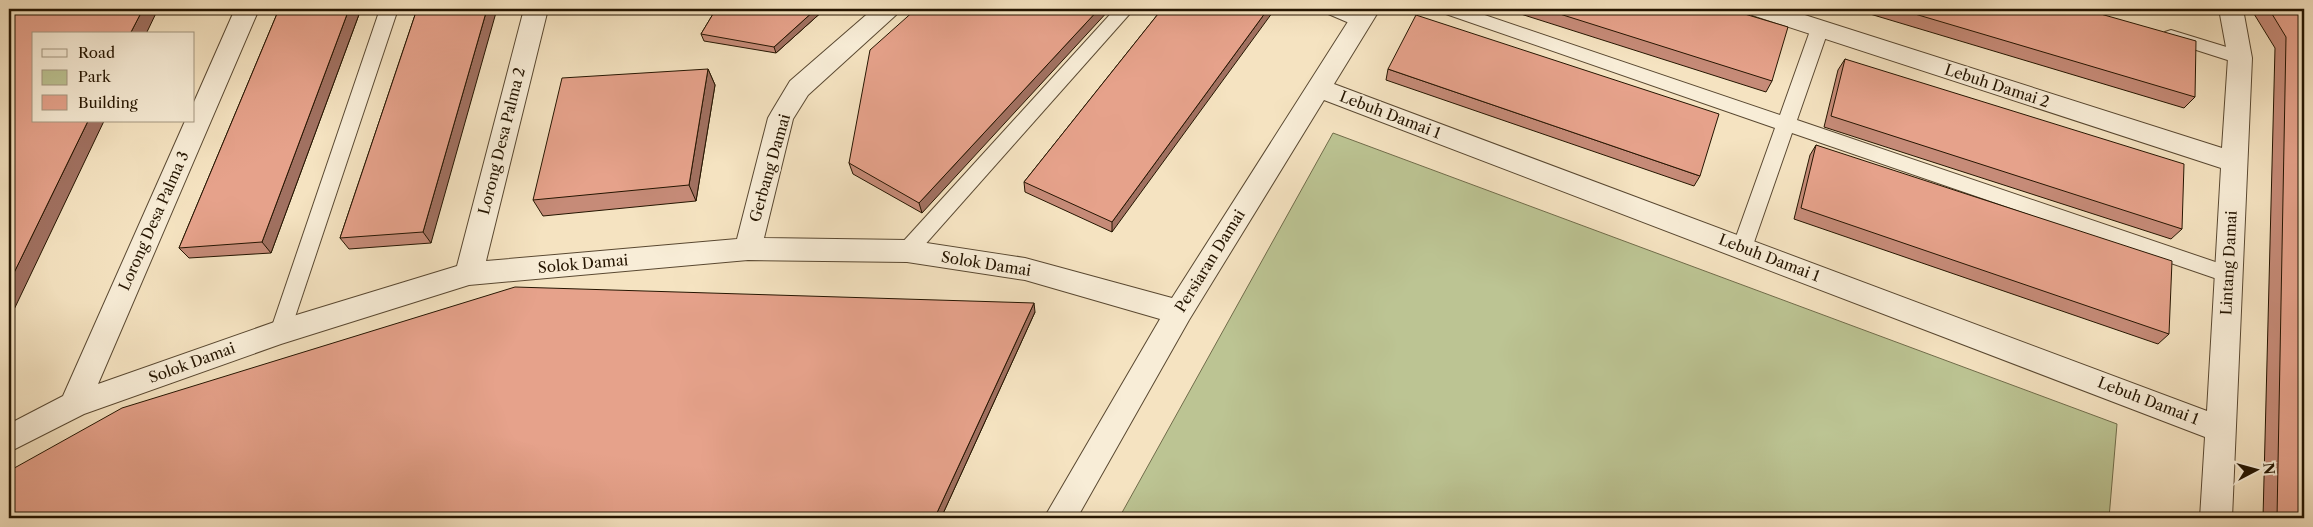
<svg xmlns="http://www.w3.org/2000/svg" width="2313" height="527" viewBox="0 0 2313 527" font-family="'Libre Caslon Text',serif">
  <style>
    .green { fill: #bcc493; stroke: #706c4a }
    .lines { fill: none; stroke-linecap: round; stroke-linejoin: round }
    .lane-casing { stroke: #594831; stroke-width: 2 }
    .street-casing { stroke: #594831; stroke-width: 2 }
    .lane { fill: #f8edd7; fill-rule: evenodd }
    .street { fill: #f8edd7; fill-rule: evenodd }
    .wall { fill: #c68b78; stroke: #251501 }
    .shaded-wall { fill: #a17161; stroke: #251501 }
    .building { fill: #e6a28b; stroke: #251501 }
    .labels { text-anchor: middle; stroke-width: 4; stroke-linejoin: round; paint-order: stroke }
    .street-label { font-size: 15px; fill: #251501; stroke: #f8edd7 }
  </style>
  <rect width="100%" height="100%" fill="#f5e3c1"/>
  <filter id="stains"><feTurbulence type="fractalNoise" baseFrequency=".004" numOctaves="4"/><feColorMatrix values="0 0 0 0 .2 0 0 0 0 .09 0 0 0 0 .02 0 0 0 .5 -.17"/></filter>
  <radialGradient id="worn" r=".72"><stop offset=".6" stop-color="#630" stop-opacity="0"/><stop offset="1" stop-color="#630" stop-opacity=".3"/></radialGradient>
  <path class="green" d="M1333,133L2117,424L2109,518H1119Z"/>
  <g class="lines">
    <g class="lane-casing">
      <g id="lane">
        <path d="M380,9H398L290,332L287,338L280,341L273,338L270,332Z"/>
        <path d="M1115,9H1134L914,257L907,259L900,257L897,251L900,245Z"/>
        <path d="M1324,9C1338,9 1360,7 1369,21L1366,25L1360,27L1354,25L1326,13Z"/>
        <path d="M1440,9H1467L1780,115L1811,28L1814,24L1820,22L1826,24L1829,28L1797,120L2236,269L2239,275L2236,281L2229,283L1792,133L1752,248L1749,254L1742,256L1735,254L1732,248L1775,128L1443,13Z"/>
        <path d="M2171,30L2246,53L2249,58L2246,63L2240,64L2165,40L2162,36L2165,32Z"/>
      </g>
    </g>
    <g class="street-casing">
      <path id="street" d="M235,9H259L98,384L280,320L457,266L524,9H548L486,261L737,239L768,118L772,111L790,81L873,9H900L896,15L808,95L793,119L764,238L907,240L1025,258L1172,298L1356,9H1380L1334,84L2207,411L2221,168L1752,15L1748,9H1786L2222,148L2228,58L2219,9H2243L2252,58L2232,518H2200L2205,437L1324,100L1189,320L1077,518H1044L1160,319L1025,280L907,262L748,260L469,285L281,344L84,414L9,452V424L63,396L185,121H194V102Z"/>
    </g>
    <use href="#lane" class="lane"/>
    <use href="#street" class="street"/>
  </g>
  <g class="wall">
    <path d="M279,9H361L271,253L189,258L179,248Z"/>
    <path d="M417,9L431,243L349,249L340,238Z"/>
    <path d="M716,9H825L776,53L704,41L701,34Z"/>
    <path d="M916,9L922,213L853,174L849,163Z"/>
    <path d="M1162,9L1112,232L1025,192L1024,182Z"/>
    <path d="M1505,9H1728L1772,81L1766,92Z"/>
    <path d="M1861,9H2083L2195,97L2184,108L1860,11Z"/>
    <path d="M2251,9H2304V518H2263L2275,48Z"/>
    <path d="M1845,59L2182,229L2171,239L1824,127L1838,70Z"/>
    <path d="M708,69L715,85L696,201L543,216L533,200Z"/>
    <path d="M1388,69L1700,176L1694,186L1386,80Z"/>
    <path d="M1816,145L2169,334L2158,344L1794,219L1810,155Z"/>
    <path d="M1035,312L941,518H9Z"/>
  </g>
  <g class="shaded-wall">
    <path d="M143,9H158L146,34H130Z"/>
    <path d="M349,9H361L271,253L262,242Z"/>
    <path d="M487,9H497L431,243L423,232Z"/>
    <path d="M816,9H825L776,53L774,47Z"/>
    <path d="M1099,9H1110L922,213L919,203Z"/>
    <path d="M1268,9H1275L1112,232V222Z"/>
    <path d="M708,69L715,85L696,201L689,185Z"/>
    <path d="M88,121H104L9,320V283Z"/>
    <path d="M1034,303L1035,312L941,518H935V517Z"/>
    <path d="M364,513L370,518H355Z"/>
  </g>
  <g class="building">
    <path d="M9,9H143L130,34H34V121H88L9,283Z"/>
    <path d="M279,9H349L262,242L179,248Z"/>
    <path d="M417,9H487L423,232L340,238Z"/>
    <path d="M716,9H816L774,47L701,34Z"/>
    <path d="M916,9H1099L919,203L849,163L870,50Z"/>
    <path d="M1162,9H1268L1112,222L1024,182Z"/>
    <path d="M1544,9H1728L1788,27L1772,81Z"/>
    <path d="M1898,9H2083L2196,41L2195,97Z"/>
    <path d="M2269,9H2304V518H2277L2286,37Z"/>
    <path d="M1416,15L1719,114L1700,176L1388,69Z"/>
    <path d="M1845,59L2184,164L2182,229L1831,116Z"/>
    <path d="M708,69L689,185L533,200L562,78Z"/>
    <path d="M1816,145L2172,261L2169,334L1801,208Z"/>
    <path d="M515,287L1034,303L935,517L364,513L355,518H9V471L122,408Z"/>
  </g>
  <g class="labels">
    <g class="street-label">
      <text transform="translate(1997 86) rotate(18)" y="5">Lebuh Damai 2</text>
      <text transform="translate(1390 115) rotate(21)" y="5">Lebuh Damai 1</text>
      <text transform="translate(502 141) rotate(-76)" y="5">Lorong Desa Palma 2</text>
      <text transform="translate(770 168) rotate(-74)" y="5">Gerbang Damai</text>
      <text transform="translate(154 221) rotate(-66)" y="5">Lorong Desa Palma 3</text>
      <text transform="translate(1769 258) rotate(21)" y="5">Lebuh Damai 1</text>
      <text transform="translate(1210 261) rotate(-58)" y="5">Persiaran Damai</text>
      <text transform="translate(2229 263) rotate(-87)" y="5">Lintang Damai</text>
      <text transform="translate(583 264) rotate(-5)" y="5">Solok Damai</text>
      <text transform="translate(986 264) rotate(9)" y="5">Solok Damai</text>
      <text transform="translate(192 363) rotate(-20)" y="5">Solok Damai</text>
      <text transform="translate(2148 401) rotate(21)" y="5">Lebuh Damai 1</text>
    </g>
  </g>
  <rect width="2313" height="527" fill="none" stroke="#f5e3c1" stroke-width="30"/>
  <rect x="10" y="10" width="2293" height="507" fill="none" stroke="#251501" stroke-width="2.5"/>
  <rect x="15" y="15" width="2283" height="497" fill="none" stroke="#251501"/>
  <rect x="32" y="32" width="162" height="90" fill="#f8edd7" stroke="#a49781"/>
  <rect x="42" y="49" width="25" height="8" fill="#f8edd7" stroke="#a49781"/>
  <text x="78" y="58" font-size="15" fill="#251501">Road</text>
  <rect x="42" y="70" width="25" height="15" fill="#bcc493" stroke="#a49781"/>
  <text x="78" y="82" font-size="15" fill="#251501">Park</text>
  <rect x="42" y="95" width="25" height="15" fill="#e6a28b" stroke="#a49781"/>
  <text x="78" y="108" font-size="15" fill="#251501">Building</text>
  <g transform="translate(2256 470) rotate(84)" stroke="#f8edd7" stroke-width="4" paint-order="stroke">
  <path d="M0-4L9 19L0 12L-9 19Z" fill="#251501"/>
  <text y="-8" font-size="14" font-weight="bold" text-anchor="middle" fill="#251501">N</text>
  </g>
  <rect width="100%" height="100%" filter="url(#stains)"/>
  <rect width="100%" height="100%" fill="url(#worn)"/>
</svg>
